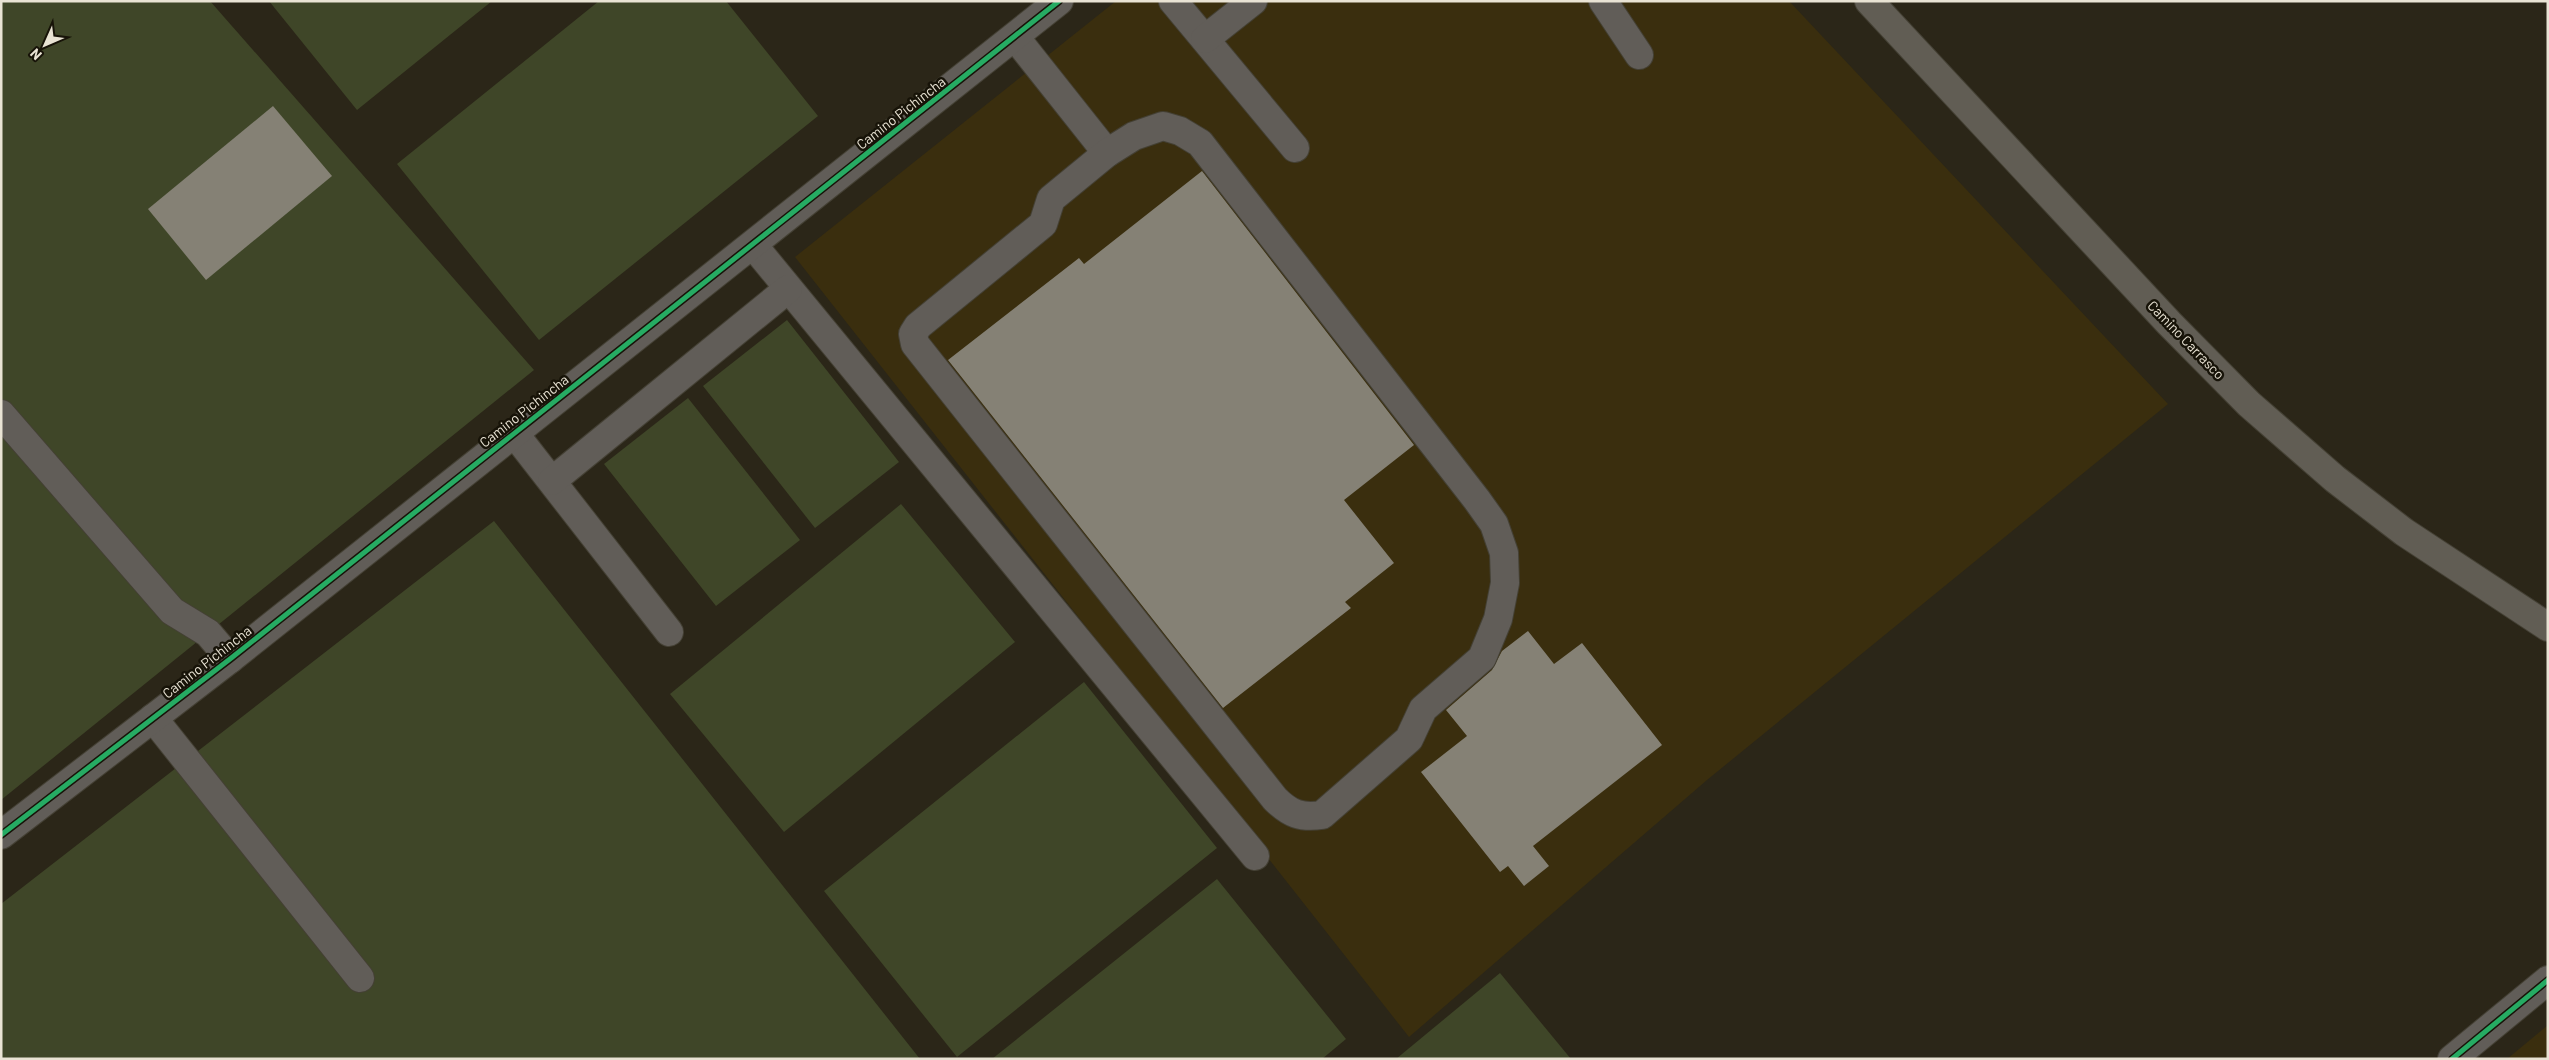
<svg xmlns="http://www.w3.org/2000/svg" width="2549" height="1060" viewBox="0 0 2549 1060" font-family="Barlow,sans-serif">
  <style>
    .built { fill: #3a2e0e }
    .green { fill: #3f4628 }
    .building { fill: #858175 }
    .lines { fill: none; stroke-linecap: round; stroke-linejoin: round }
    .minor-casing { stroke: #444034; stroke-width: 30 }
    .major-casing { stroke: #444034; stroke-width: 30 }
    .minor { stroke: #615d58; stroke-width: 28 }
    .major { stroke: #615d54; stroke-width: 28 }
    .cycleway-casing { stroke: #171308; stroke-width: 8 }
    .cycleway { stroke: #26ab63; stroke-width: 5 }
    .labels { text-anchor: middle; stroke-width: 5; stroke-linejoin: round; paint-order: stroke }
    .street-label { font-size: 14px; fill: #e9e3d4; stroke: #171308 }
  </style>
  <rect width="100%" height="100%" fill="#2b2618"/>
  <g class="built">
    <path d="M1116,1H1789L2168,404L1707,780L1409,1037L795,257Z"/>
    <path d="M2548,1025V1059H2507Z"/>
  </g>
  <g class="green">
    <path d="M1,1H210L534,370L1,800Z"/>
    <path d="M269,1H492L357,110Z"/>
    <path d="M599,1H726L818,116L539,340L397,164Z"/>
    <path d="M787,320L899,462L815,528L703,386Z"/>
    <path d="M688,398L800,540L716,606L604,464Z"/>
    <path d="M901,504L1015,642L784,832L670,694Z"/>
    <path d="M494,521L920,1059H1V904Z"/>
    <path d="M1084,682L1217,848L957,1057L824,891Z"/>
    <path d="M1217,879L1346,1039L1322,1059H992Z"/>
    <path d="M1500,973L1571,1059H1396Z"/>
  </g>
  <g class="building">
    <path d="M273,106L332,176L206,280L148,209Z"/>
    <path d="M1202,171L1414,445L1344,500L1394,563L1345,602L1351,608L1223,708L948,360L1079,258L1084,264Z"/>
    <path d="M1528,631L1554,664L1582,643L1662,745L1533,846L1549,866L1524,886L1508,866L1500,872L1421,772L1467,736L1446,710L1492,670L1502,651Z"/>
  </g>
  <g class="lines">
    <g class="minor-casing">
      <g id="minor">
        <path d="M1173,1L1295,148"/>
        <path d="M1603,1L1639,55"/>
        <path d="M1015,37L1107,153"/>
        <path d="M1205,39L1253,1"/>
        <path d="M1163,126L1180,131L1200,143L1477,500L1494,524L1504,553L1505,583L1498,619L1482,658L1423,709L1409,739L1322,815C1301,818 1290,814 1275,799L915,344L913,334L918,326L1043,224L1051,199L1107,153L1134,136Z"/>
        <path d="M753,245L1255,856"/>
        <path d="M1,414L172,611L208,633L230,659"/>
        <path d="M514,433L669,632"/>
        <path d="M552,481L788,289"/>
        <path d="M153,718L360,978"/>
        <path d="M1,835L230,659L1059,1"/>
        <path d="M2452,1059L2548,980"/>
      </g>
    </g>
    <g class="major-casing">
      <path id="major" d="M1869,1L2169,323L2249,404L2335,479L2404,532L2548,627"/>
    </g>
    <use href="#minor" class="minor"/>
    <use href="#major" class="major"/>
    <g class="cycleway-casing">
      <g id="cycleway">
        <path d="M1,835L230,659L1059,1"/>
        <path d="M2452,1059L2548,980"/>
      </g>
    </g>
    <use href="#cycleway" class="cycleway"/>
  </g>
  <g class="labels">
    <g class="street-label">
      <text transform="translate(901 113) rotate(-38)" y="5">Camino Pichincha</text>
      <text transform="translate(2186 340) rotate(46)" y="5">Camino Carrasco</text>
      <text transform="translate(524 411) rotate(-38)" y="5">Camino Pichincha</text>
      <text transform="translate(207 662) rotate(-38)" y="5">Camino Pichincha</text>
    </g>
  </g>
  <rect width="2549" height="1060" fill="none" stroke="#e9e3d4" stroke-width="5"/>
  <g transform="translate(45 45) rotate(225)" stroke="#171308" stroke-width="4" paint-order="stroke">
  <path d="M0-4L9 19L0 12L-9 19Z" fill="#e9e3d4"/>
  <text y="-8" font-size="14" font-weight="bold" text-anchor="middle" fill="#e9e3d4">N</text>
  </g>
</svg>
